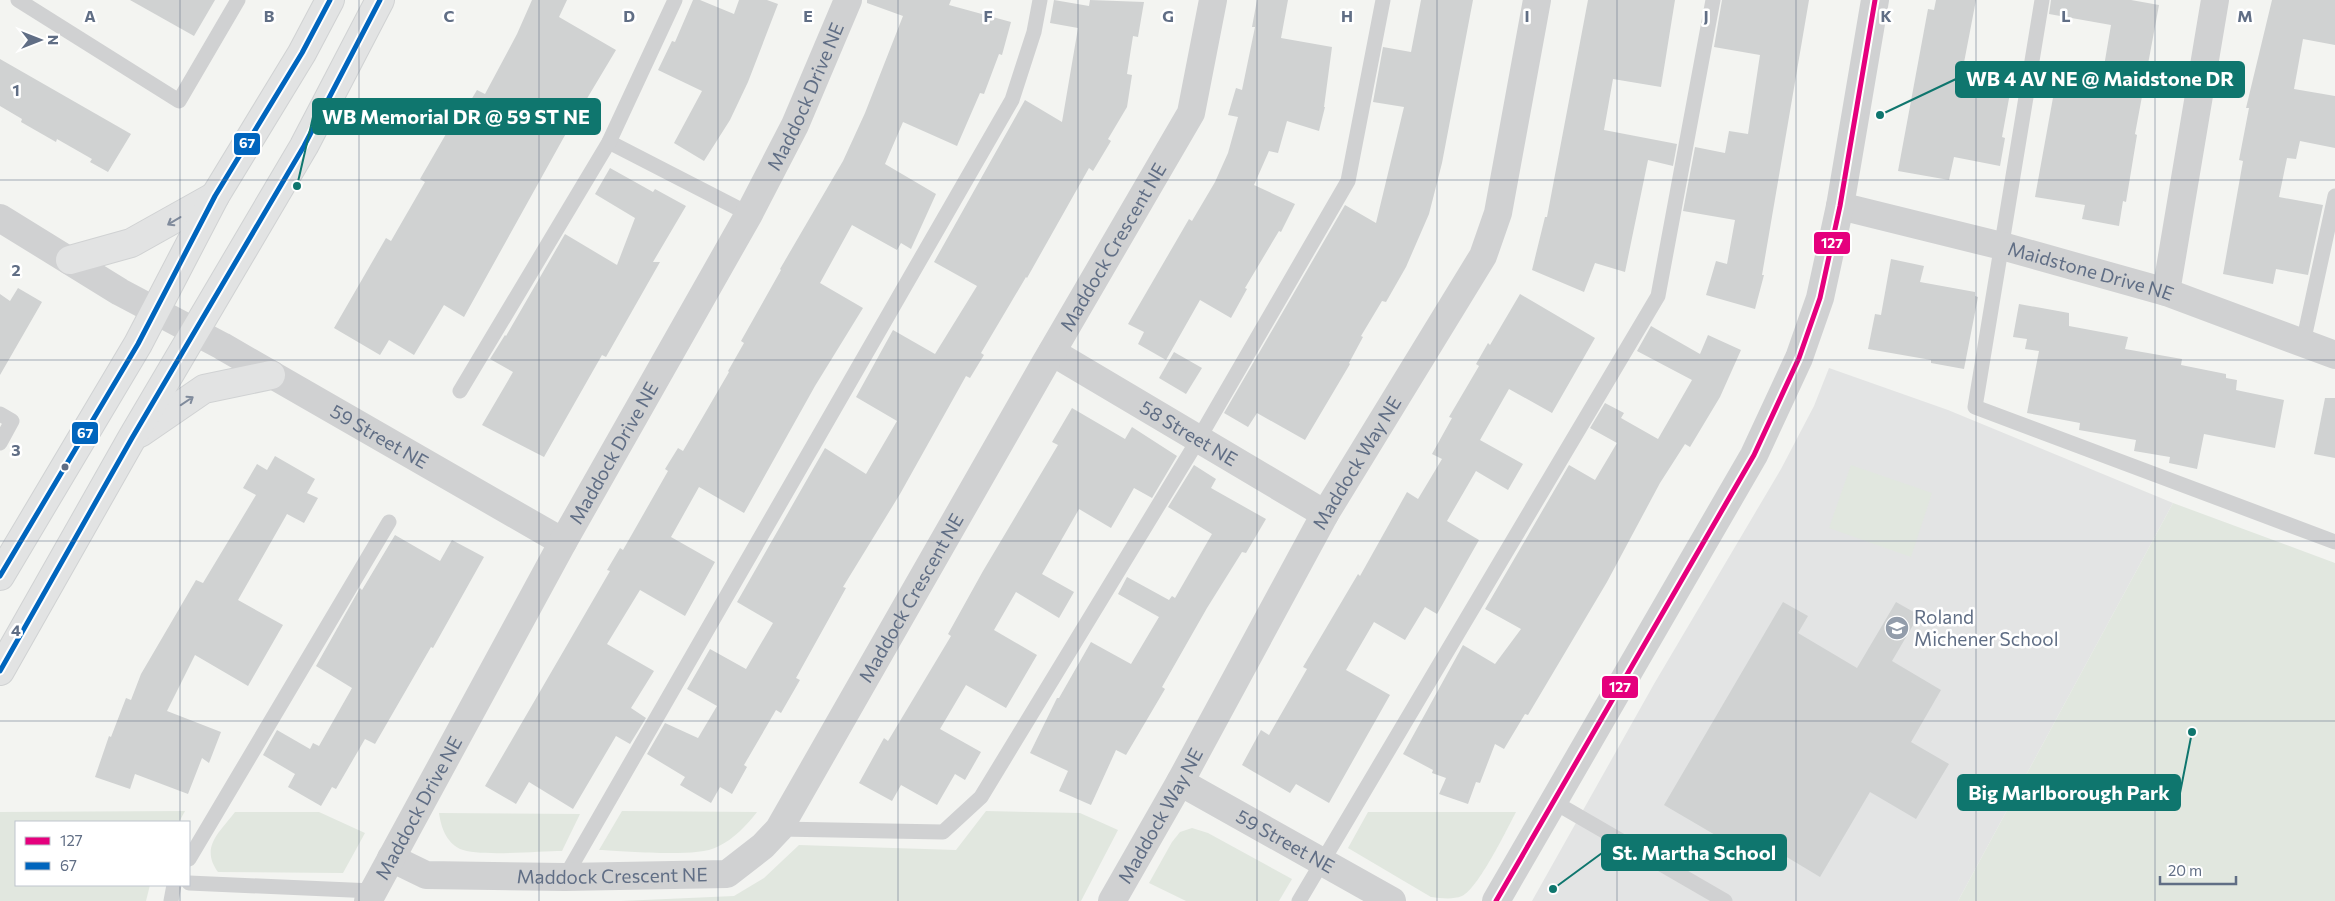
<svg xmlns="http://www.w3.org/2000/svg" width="2335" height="901" viewBox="0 0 2335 901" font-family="Commissioner,sans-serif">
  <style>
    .built { fill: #e3e4e4 }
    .green { fill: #e1e7df }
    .building { fill: #d0d2d2 }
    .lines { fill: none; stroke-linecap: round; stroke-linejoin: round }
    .secondary-casing { stroke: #d0d2d3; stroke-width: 30 }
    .service { stroke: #d0d1d2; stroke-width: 15 }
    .minor { stroke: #d0d1d2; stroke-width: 28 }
    .secondary { stroke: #e2e3e3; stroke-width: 28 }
    .bus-1-casing { stroke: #fff; stroke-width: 9 }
    .bus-2-casing { stroke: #fff; stroke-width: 9 }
    .bus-1 { stroke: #e5007d; stroke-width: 5 }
    .bus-2 { stroke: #0065bd; stroke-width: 5 }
    .oneway { stroke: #808b9c }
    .grid { fill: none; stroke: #606e85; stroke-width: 1; stroke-opacity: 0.55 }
    .bus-dot { fill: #606e85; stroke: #fff; stroke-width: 2 }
    .labels { text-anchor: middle; stroke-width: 5; stroke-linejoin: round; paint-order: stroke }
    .street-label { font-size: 19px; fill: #606e85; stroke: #fff }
    .poi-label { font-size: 19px; fill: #606e85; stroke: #fff; text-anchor: start }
    .grid-label { font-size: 16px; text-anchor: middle; font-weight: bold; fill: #606e85; stroke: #fff; stroke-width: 5; stroke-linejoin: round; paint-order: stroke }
    .leader { fill: none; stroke: #0f766e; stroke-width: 2 }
    .callout-dot { fill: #0f766e; stroke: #fff; stroke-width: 2 }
    .callout { fill: #0f766e; stroke: #0f766e; stroke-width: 2 }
    .callout-label { font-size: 20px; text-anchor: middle; font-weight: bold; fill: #fff }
    .line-badge { stroke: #fff; stroke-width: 2 }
    .badge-label { font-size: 14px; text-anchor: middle; font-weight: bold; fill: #fff }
  </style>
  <rect width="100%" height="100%" fill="#f3f4f1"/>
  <path class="built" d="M1829,368L1948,410L2173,503L1958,901H1532L1654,684L1781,469L1814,406Z"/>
  <g class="green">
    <path d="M1851,465L1932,493L1911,557L1829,528Z"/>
    <path d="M2173,503L2335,563V901H1958Z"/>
    <path d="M185,811L179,822H16V885H150L146,901H0V812Z"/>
    <path d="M622,811L757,812C746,826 734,839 717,847C697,858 625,851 599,850Z"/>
    <path d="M986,811L1080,813L1118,830L1081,901H621L734,896L764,878L799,845L956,850Z"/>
    <path d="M235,812H319L365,833L343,873L218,872C200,847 219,833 235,812Z"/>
    <path d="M1368,812H1516C1507,829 1478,889 1462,896C1452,900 1441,898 1431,897L1348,848Z"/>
    <path d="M439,813L580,814L562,851C538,851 479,857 460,849C446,842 441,827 439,813Z"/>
    <path d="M1192,828L1208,833L1292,879L1279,901H1186L1149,883L1172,842L1180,832Z"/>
  </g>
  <g class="building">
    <path d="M130,0H215L194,36Z"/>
    <path d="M532,0H567L559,17L616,50L564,137L464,317L444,305L414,355L389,340L380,355L334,328L386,238L391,241L425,182L420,179L461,108L465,110L477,90L485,94L517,34Z"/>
    <path d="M693,0H700L734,14L739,0H767L778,4L748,82L730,120L704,161L674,143L702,91L658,70L672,41L675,42Z"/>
    <path d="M867,0H951L949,5L1011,22L1002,55L999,54L984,94L980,93L957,146L903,122L885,164L936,194L911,249L901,243L897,250L852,225L820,283L863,308L815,386L744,513L699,487L671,537L715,562L685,616L640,590L607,644L654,671L631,708L646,718L630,744L616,736L573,809L529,782L516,804L485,786L610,571L607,570L620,548L623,550L668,471L665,469L678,448L683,451L729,372L728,371L744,343L741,341L781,270L780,269L843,161L865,113L903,16L867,3Z"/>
    <path d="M1054,0L1089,6L1090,0L1144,2L1138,37L1133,36L1127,74L1132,75L1127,107L1108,139L1111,141L1093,171L1089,168L1027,278L1026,277L981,353L984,355L970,378L966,376L900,494L843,587L846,588L796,678L800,680L781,713L776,710L744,765L747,767L732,794L720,787L711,803L680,785L685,777L647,754L665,723L698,738L717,706L687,689L710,649L746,669L773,623L737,602L825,448L866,474L897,421L856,397L893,330L935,354L977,286L934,262L1025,100L1062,122L1078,28L1050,23Z"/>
    <path d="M1257,0H1288L1281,38L1332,47L1324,107H1325L1319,131L1287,121L1278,153L1269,151L1254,185L1295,204L1281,232L1279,231L1245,288L1247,289L1231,318L1200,300L1166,360L1138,344L1144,332L1128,324L1189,219L1192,221L1215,182L1228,153L1238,117L1228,115L1236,88L1242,90L1255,27H1252Z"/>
    <path d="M1421,0H1473L1442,163L1429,214L1406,267L1386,302L1382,301L1361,336L1363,337L1349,363L1350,364L1305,440L1257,413L1248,427L1224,413L1345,205L1376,223L1404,107L1373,102L1383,47L1411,52Z"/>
    <path d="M1588,0H1675L1661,87L1613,79L1604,130L1677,144L1673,166L1648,160L1625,272L1595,263L1584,292L1532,270L1545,217H1547Z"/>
    <path d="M1722,0H1809L1762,275H1764L1755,309L1706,295L1716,261L1727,264L1735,220L1683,211L1695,147L1725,153L1729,131L1748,134L1760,55L1714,47Z"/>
    <path d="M1936,0H1976L1962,73L2012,82L2002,137L2005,138L2000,166L1954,157L1949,180L1898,171L1928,9L1934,10Z"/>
    <path d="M2051,0H2131L2159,5L2135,134L2137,135L2126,202L2123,201L2119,226L2082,219L2085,205L2035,197L2058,70L2102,78L2111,25L2049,14Z"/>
    <path d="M2272,0H2335V45L2303,39L2294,89L2335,96V148L2300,141L2296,159L2287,158L2279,197L2323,205L2308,275L2276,269L2273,284L2223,274L2243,161L2239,160L2249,108H2246Z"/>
    <path d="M0,59L131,134L108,172L90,162L92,159L57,139L56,142L21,122L22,119L0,106Z"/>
    <path d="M610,168L653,192L655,189L686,206L653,262H660L606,357L602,355L544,457L482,425L513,372L490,359L505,335L506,336L565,234L617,265L635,218L595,194Z"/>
    <path d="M1891,259L1924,266L1920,282L1975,292V296L1978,297L1964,369L1931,363V360L1868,349L1875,314L1881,315Z"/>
    <path d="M18,288L42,302L0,375V294L10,301Z"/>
    <path d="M1520,294L1595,338L1552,413L1509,389L1480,440L1523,464L1508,490L1476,471L1447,521L1479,540L1437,614L1425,607L1405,640L1374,622L1346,670L1390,695L1329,803L1296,784L1290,793L1242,765L1261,730L1269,735L1307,669L1303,667L1358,574L1360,576L1407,492L1418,499L1442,459L1432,454L1452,418L1449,417L1479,366L1476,364L1488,343L1490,345Z"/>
    <path d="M2019,304L2069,313V326L2128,337L2125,349L2182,359L2181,365L2226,374V378L2237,380L2236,390L2284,400L2275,448L2204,434L2197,469L2169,463L2170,457L2134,451L2136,440L2079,430L2080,423L2027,413L2039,351L2025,349L2027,339L2013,337Z"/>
    <path d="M1651,326L1700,354L1708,335L1741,350L1720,397L1690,447L1685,444L1660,483L1607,582L1528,715L1525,714L1504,749L1495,744L1480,783L1476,782L1468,804L1439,794L1446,778L1432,773L1433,770L1403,754L1463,645L1495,664L1521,629L1485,609L1569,465L1595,480L1617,443L1590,428L1605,403L1624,413L1621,418L1658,439L1692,380L1637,351Z"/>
    <path d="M1174,352L1202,368L1186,394L1159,378Z"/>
    <path d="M2325,398H2335V458L2314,454Z"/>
    <path d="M1072,408L1125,439L1132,427L1177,456L1152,498L1134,488L1111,528L1079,509L1042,574L1074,592L1059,618L1016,592L994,630L1037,655L1006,708L966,685L940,729L981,752L965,780L955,774L937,805L901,785L892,801L859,783L884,738L888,741L951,636L948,634L983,571L1058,445L1052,442Z"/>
    <path d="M275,456L315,479L307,493L318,498L304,523L287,514L238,600L283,625L248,686L195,655L167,711L221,732L209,763L202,758L188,794L135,774L130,789L95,777L109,736L111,737L126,698L131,700L141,674L196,580L203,583L256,495L243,488L257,464L267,470Z"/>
    <path d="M1194,465L1216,479L1211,488L1266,519L1246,553L1242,552L1207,608L1162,687L1165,689L1126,755L1116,750L1091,805L1059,791L1068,771L1030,753L1057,698H1059L1091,642L1131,664L1159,617L1118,594L1127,577L1169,600L1172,596L1175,598L1212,534L1168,507Z"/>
    <path d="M395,535L440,561L452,540L484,557L433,648L431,647L375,744L365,739L336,789L332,787L321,806L288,787L295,774L263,755L277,730L310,749L313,743L319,746L352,688L316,666L360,588L362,590Z"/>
    <path d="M1783,602L1808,616L1798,633L1857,668L1896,602L1919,615L1892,661L1941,690L1911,742L1949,764L1916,819L1870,792L1820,877L1755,838L1746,853L1664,805Z"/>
  </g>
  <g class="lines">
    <g class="secondary-casing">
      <g id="secondary">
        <path d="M70,260L131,243L215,196"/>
        <path d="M140,433L204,389L271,375"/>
        <path d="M0,576L138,344L215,196L302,53L330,0"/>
        <path d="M0,671L132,438L304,146L380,0"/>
      </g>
    </g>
    <g class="service">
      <path d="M18,0L179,101L238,0"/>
      <path d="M2042,0L1975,407L2335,542"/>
      <path d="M609,142L749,214"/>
      <path d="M2303,343L2335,196"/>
      <path d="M460,391L609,142L675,0"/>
      <path d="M0,414L12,421L0,443"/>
      <path d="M1554,802L1725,901"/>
      <path d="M779,829L943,832L981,797L1198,440L1348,181L1383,0"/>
      <path d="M189,859L389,522"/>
      <path d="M565,877L1012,100L1034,32L1040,0"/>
      <path d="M189,883L373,891"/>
      <path d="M171,901L174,885"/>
      <path d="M1299,901L1658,296L1713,0"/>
    </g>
    <g class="minor">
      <path id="s1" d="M1840,206L2002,246L2166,292L2335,355"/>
      <path id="s2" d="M0,218L120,292L222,346L563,542"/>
      <path d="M2166,292L2215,0"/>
      <path id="s3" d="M1052,352L1325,514"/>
      <path id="s4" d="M1180,782L1392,901"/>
      <path id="s5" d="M391,858L426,875L565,877L727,874L763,846L779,829L1043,367L1191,113L1213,0"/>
      <path id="s6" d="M368,901L563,542L749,214L795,125L848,0"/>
      <path id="s7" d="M1112,901L1180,782L1325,514L1483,256L1498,213L1537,0"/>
      <path d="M1496,901L1754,455L1799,358L1820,298L1840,206L1875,0"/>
    </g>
    <use href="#secondary" class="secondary"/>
    <g class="bus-1-casing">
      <path id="bus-1" d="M1496,901L1754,455L1799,358L1820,298L1840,206L1875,0"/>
    </g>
    <g class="bus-2-casing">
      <g id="bus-2">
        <path d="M0,576L138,344L215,196L302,53L330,0"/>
        <path d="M0,671L132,438L304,146L380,0"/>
      </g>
    </g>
    <use href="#bus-1" class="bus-1"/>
    <use href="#bus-2" class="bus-2"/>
  </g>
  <defs><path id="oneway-shaft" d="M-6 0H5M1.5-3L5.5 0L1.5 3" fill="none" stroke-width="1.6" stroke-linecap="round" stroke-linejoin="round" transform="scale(1.25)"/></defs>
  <g class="oneway">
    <use href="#oneway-shaft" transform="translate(174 221) rotate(149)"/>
    <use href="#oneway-shaft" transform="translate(187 401) rotate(-34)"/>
  </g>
  <path class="grid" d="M180,0V822M359,0V901M539,0V901M718,0V901M898,0V901M1078,0V901M1257,0V901M1437,0V901M1617,0V901M1796,0V901M1976,0V901M2155,0V901M0,180H2335M0,360H2335M0,541H2335M0,721H2335M180,885V901"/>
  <defs>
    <g id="school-disc" transform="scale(1.25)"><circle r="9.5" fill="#939dab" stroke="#fff"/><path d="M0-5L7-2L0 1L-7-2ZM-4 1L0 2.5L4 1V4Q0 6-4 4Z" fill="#fff"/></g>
  </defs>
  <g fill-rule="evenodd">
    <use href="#school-disc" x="1897" y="628"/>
  </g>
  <circle class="bus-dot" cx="65" cy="467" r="4.5"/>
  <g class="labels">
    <g class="street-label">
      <text dy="7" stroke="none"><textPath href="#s6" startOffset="916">Maddock Drive NE</textPath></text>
      <text dy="7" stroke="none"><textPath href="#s5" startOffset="1080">Maddock Crescent NE</textPath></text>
      <text dy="7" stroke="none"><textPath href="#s1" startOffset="259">Maidstone Drive NE</textPath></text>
      <text dy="7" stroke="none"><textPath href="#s3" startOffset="159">58 Street NE</textPath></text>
      <text dy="7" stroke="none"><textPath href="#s2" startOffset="438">59 Street NE</textPath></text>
      <text dy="7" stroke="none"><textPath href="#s6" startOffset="511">Maddock Drive NE</textPath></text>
      <text dy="7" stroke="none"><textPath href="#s7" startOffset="502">Maddock Way NE</textPath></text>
      <text dy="7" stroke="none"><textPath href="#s5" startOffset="675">Maddock Crescent NE</textPath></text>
      <text dy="7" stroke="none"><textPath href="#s6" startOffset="106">Maddock Drive NE</textPath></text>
      <text dy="7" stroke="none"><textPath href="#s7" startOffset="98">Maddock Way NE</textPath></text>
      <text dy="7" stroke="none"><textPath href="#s4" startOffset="121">59 Street NE</textPath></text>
      <text dy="7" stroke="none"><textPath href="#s5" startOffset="225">Maddock Crescent NE</textPath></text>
    </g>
    <g class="poi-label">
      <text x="1914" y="624">Roland<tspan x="1914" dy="22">Michener School</tspan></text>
    </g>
  </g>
  <g class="grid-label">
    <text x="90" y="22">A</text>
    <text x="269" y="22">B</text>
    <text x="449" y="22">C</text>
    <text x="629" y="22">D</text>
    <text x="808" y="22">E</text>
    <text x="988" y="22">F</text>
    <text x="1168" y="22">G</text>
    <text x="1347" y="22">H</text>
    <text x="1527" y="22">I</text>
    <text x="1706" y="22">J</text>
    <text x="1886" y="22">K</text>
    <text x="2066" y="22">L</text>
    <text x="2245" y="22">M</text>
    <text x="16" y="96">1</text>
    <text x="16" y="276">2</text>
    <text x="16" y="456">3</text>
    <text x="16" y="636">4</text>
  </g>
  <path class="leader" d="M1880 115L1956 79M297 186L313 117M2192 732L2180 793M1553 889L1602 853"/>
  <g class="callout-dot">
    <circle cx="1880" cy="115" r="5"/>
    <circle cx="297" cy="186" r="5"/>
    <circle cx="2192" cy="732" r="5"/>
    <circle cx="1553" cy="889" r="5"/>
  </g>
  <g class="callout">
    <rect x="1956" y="62" width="288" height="35" rx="5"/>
    <rect x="313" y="99" width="287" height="35" rx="5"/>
    <rect x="1958" y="775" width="222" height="35" rx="5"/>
    <rect x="1602" y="835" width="184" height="35" rx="5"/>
  </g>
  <g class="callout-label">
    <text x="2100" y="86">WB 4 AV NE @ Maidstone DR</text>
    <text x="456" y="124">WB Memorial DR @ 59 ST NE</text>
    <text x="2069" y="800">Big Marlborough Park</text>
    <text x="1694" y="860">St. Martha School</text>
  </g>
  <g class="line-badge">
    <rect x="233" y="132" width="28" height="24" rx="5" fill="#0065bd"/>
    <rect x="1813" y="231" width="38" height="24" rx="5" fill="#e5007d"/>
    <rect x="71" y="421" width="28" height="24" rx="5" fill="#0065bd"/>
    <rect x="1601" y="675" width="38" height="24" rx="5" fill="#e5007d"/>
  </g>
  <g class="badge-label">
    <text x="247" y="148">67</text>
    <text x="1832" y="248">127</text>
    <text x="85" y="438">67</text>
    <text x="1620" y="692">127</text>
  </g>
  <rect x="15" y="821" width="175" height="65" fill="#ffffff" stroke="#bfc5ce"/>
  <rect x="25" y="837" width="25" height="8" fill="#e5007d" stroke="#bfc5ce"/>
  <text x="60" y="846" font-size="15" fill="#606e85">127</text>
  <rect x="25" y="862" width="25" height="8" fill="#0065bd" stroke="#bfc5ce"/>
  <text x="60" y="871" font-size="15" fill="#606e85">67</text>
  <g transform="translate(40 40) rotate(90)" stroke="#ffffff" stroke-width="4" paint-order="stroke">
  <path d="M0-4L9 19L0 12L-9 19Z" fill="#606e85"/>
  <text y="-8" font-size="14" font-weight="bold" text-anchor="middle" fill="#606e85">N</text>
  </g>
  <path d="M2160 876v8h76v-8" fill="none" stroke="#606e85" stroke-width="2.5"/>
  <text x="2168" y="876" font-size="15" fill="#606e85" stroke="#ffffff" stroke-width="4" paint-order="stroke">20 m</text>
</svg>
